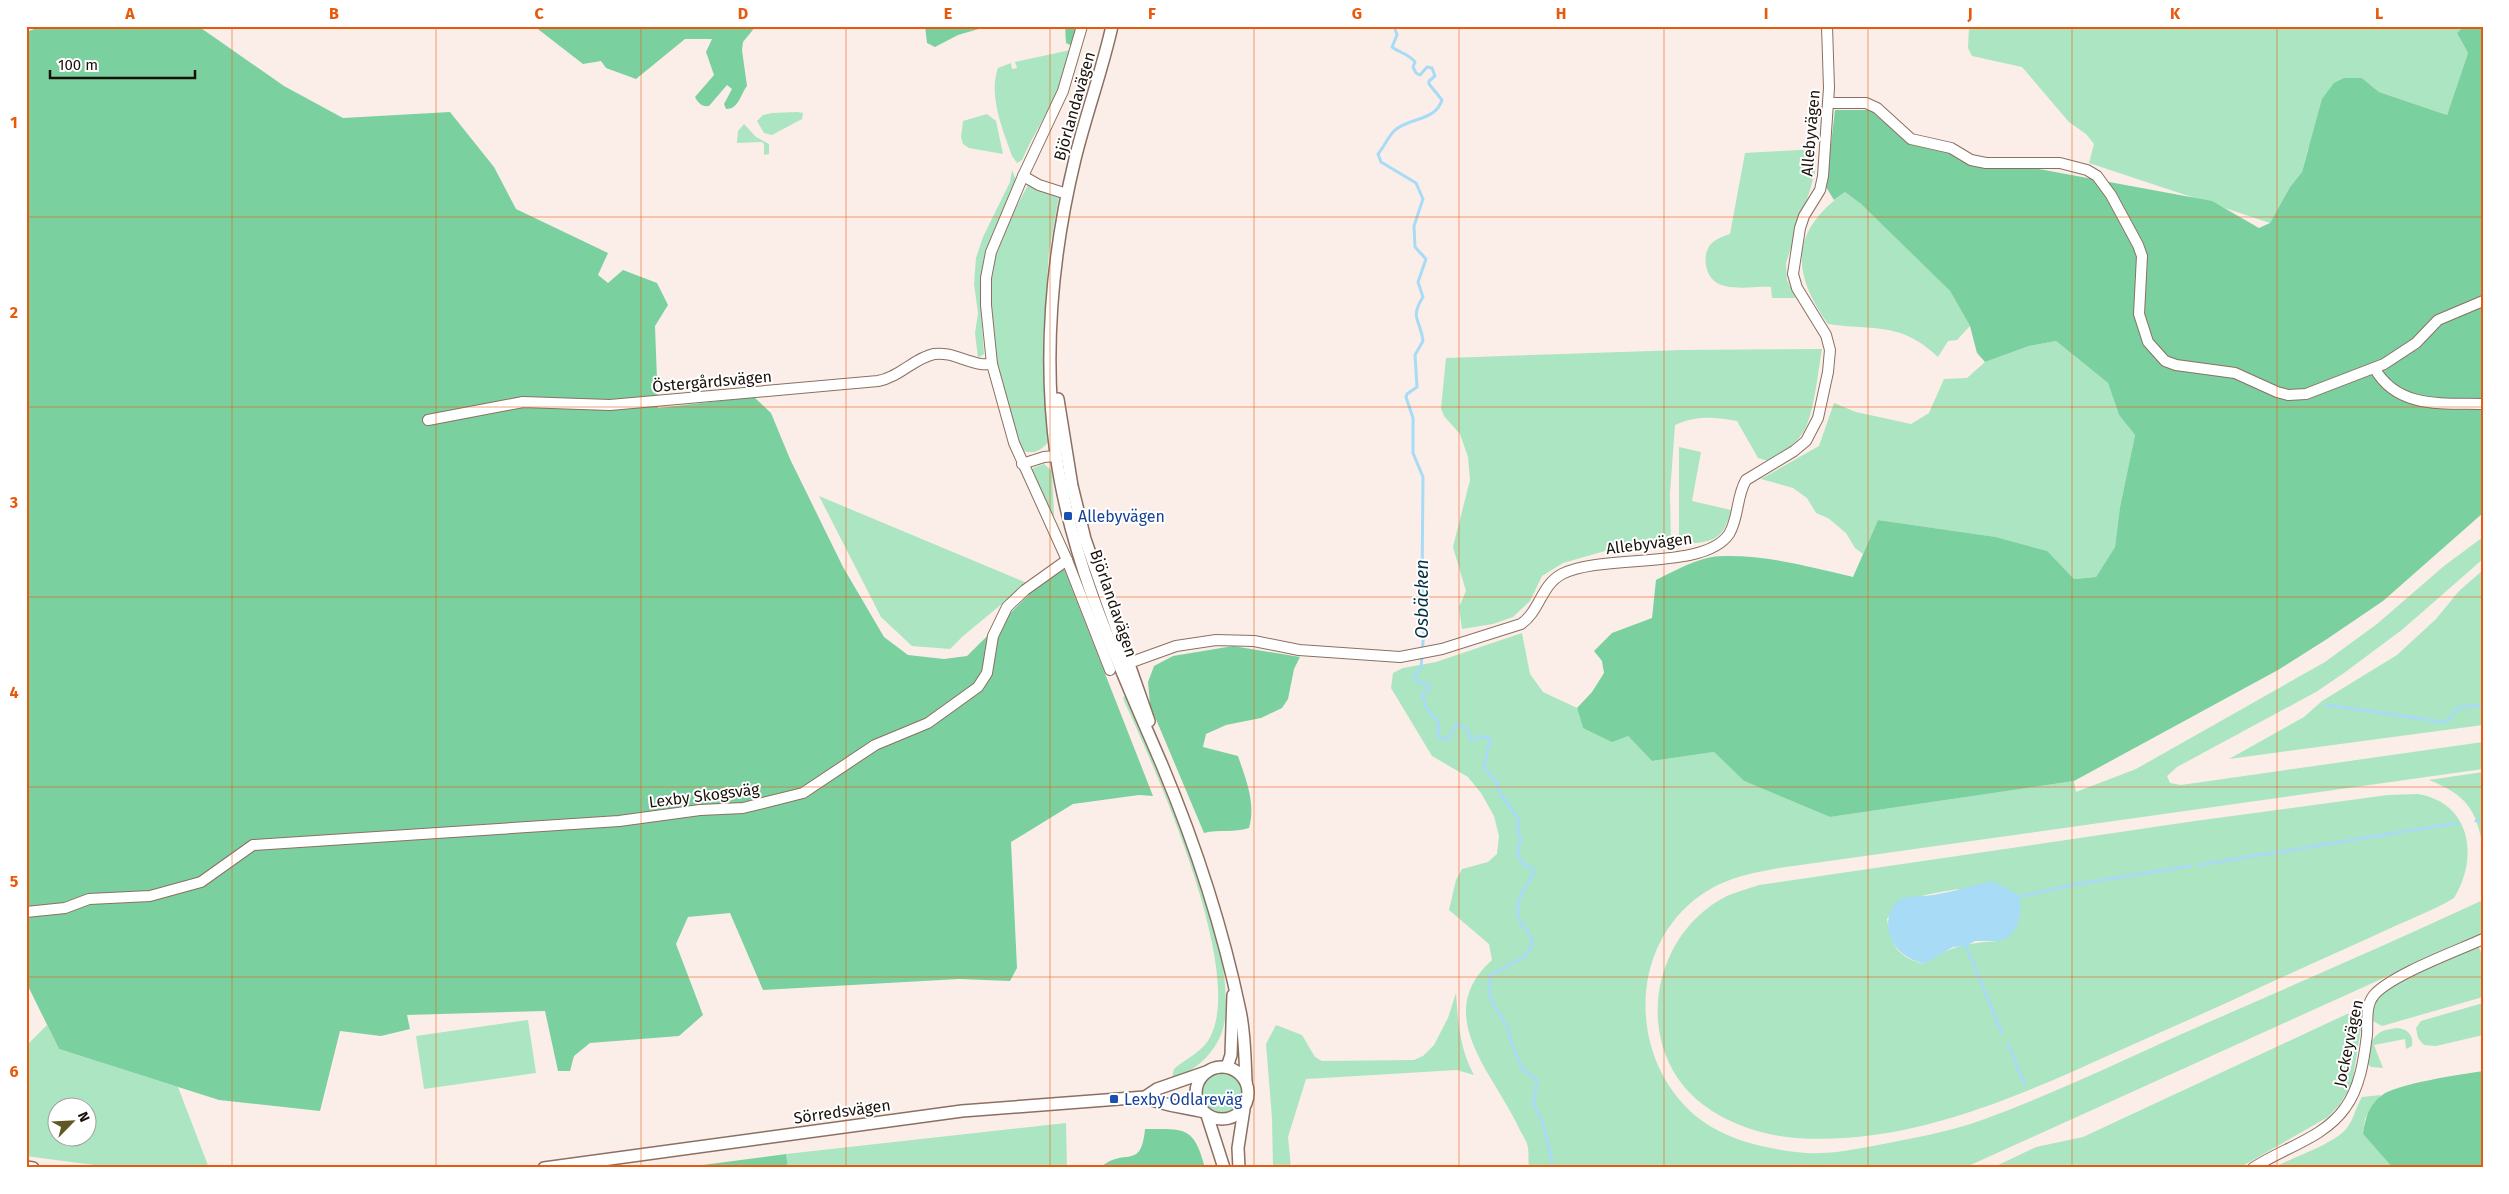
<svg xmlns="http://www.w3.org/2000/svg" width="2509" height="1194" viewBox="0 0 2509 1194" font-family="'Fira Sans',sans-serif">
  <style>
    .green { fill: #abe5c2; fill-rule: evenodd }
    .forest { fill: #7bd09f }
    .water { fill: #a7dbf6 }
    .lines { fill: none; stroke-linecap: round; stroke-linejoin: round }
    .stream { stroke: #a7dbf6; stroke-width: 3 }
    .minor-casing { stroke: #8b7061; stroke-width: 12 }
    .tertiary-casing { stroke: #8b7061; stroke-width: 14 }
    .minor { stroke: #fff; stroke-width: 10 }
    .tertiary { stroke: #fff; stroke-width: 11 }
    .grid { fill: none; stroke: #e8590c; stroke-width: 1; stroke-opacity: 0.55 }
    .transit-dot { fill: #1a4fb4; stroke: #fff; stroke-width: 2 }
    .labels { text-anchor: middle; stroke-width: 4; stroke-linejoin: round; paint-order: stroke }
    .street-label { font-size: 16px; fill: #1b110b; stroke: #fff }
    .transit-label { font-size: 16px; fill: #164399; stroke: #fff; text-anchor: start }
    .water-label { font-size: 18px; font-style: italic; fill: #033041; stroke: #fff }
    .neatline { fill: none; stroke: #e8590c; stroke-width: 2 }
    .grid-label { font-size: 16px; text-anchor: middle; font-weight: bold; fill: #e8590c }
  </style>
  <rect width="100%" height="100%" fill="#fbeee8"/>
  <g class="green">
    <path d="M1969,26H2464L2457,33L2468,53L2447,115L2379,92L2362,78L2308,149L2302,172L2290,187L2270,223L2089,163L2094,144L2086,134L2069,122L2022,67L1972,56L1968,48Z"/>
    <path d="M1075,49C1064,89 1039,122 1022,160L1017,163L1012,156C1003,130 988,96 998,68L1011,63L1012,69L1017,68L1015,62Z"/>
    <path d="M797,112L803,113L802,119L772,135L764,133L757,121L763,115L772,113Z"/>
    <path d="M987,114L996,121L1003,154L969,148L963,144L961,137L963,121Z"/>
    <path d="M744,124L756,137L769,144V154L764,155V144L762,142L737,143L738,131Z"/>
    <path d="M1816,149L1815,172L1810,190L1786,263L1787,280L1796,298H1772L1771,287C1755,286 1731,291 1717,283C1705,276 1702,256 1710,245C1715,239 1724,236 1730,234L1745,153Z"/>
    <path d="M1012,170L1016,180L984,257L981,310L984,354L978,358L975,333L978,313L974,284L976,258L983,237L1010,182Z"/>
    <path d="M1028,185L1059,196L1049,252L1043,336L1048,442C1041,451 1033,455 1022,450C1000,396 980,324 993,266C1000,237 1014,211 1028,185Z"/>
    <path d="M1845,192L1861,204L1950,291L1970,326L1957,340L1948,341L1938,357C1900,321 1875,331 1828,324C1791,272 1790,232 1845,192Z"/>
    <path d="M2056,341L2108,383L2119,415L2135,435L2120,507L2115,547L2096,577L2074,579L2046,551L1996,537L1878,520L1863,554L1855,548L1846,533L1828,518L1816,513L1807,498L1793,488L1761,479L1819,446L1834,403L1856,412L1911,424L1929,413L1944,379L1967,378L1985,362L2029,346Z"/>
    <path d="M1822,349C1818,370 1814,418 1802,434C1794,446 1780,453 1768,461L1758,458L1737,421C1715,417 1696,415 1675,425L1670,493L1671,547H1619L1563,563L1542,576L1530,601L1513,617L1493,624L1462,629L1459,607L1466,591L1453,547L1470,480L1468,457L1460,434L1444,416L1441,408L1446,358L1681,350Z"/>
    <path d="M1679,447L1701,452L1692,501L1731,510C1723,544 1709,542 1679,544Z"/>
    <path d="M1044,464L1052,471L1054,515L1048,517L1031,473L1033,468Z"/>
    <path d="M819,496L1027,583L962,637L950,649L912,646L881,617Z"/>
    <path d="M2483,537V559L2403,629L2344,673L2316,692L2177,767L2167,776L2170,783L2181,785L2483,742V769L1779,868C1752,873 1725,878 1701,895C1625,948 1629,1066 1701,1120C1728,1140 1763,1148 1796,1152C1824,1156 1851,1150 1878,1145C1913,1138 1949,1132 1982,1120C2051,1095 2117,1063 2184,1033C2284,989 2384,946 2483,900V933L1964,1168H1529C1528,1162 1529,1155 1528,1148C1527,1140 1520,1132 1517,1124C1491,1071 1432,1013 1492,960L1489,944L1449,910L1456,880L1462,869L1488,862L1497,854L1499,836L1494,816L1481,793L1468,777L1432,756L1391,688L1393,673L1403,668L1436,662L1522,633L1530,674L1543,692L1577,708L1583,728L1628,736L1652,761L1714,752L1744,781L1830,817L2074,781L2076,792L2136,769L2325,662L2377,624L2444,566Z"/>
    <path d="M2483,570V725L2229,759L2304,717L2322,701L2397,655L2436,619L2459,591Z"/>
    <path d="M1126,696C1146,742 1164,789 1183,836C1204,888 1231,962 1225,1019C1222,1046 1198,1072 1172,1078L1174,1069C1188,1057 1205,1051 1212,1033C1242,964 1156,770 1124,701L1123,697Z"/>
    <path d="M2483,772V849C2477,809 2466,795 2429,780Z"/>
    <path d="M2418,794C2471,803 2479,857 2454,898C2436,909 2415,917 2395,926C2352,946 2309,965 2265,985C2216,1008 2166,1030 2116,1052C2017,1097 1908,1146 1796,1138C1758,1135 1715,1120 1688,1091C1636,1034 1654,940 1718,901C1730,893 1745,890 1759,885L2195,821L2388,795ZM1958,889L1998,941C1967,943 1950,946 1924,964C1897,957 1891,945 1887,919C1904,895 1932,894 1958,889Z"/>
    <path d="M2478,946L2483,956L2481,981L2483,997L2382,1026L2371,1020L2376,997L2404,978Z"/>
    <path d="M1456,993C1458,1022 1460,1050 1474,1075L1457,1070L1306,1079L1288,1137L1291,1168H1273L1272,1118L1266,1044L1276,1025L1302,1035L1315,1057L1322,1061L1414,1060L1423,1056L1434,1045L1448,1018Z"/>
    <path d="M2483,1003V1035L2436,1046L2424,1045L2418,1038L2416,1028L2421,1021Z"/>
    <path d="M2347,1014L2358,1015L2361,1028L2352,1085L2340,1104L2328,1117L2239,1168H1992L2036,1147L2083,1137Z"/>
    <path d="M528,1020L536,1073L424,1089L416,1036Z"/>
    <path d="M47,1025L59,1049L178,1087L209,1168H116L26,1156V1046ZM58,1106H88V1136H58Z"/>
    <path d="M2398,1028C2408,1029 2414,1036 2412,1046L2406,1049L2405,1039L2374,1045L2383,1068L2371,1067L2367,1063C2370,1040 2373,1030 2398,1028Z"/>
    <circle cx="1222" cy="1093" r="22"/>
    <path d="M2381,1095L2365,1119L2363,1134L2393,1168H2273C2293,1157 2332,1145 2346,1129C2354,1120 2355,1108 2362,1097Z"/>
    <path d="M1066,1123L1067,1168H788L786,1154Z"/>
  </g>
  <g class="forest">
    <path d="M43,26H198L284,86L343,118L450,112L494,167L516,209L608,253L598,275L608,283L623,270L657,283L668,305L655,326L658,408L754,397L771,413L790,459L843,567L884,637L908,655L944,659L967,656L1056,568L1064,569L1153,796L1139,795L1073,804L1011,842L1017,968L1010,981L959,979L763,990L730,913L688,917L676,944L703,1015L679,1036L590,1043L574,1056L570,1071H558L545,1011L407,1015L410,1029L381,1036L340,1031L320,1111L219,1100L59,1049L26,982V32Z"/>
    <path d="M534,26H756L743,42L742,50L747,86C740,95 739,109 726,109L724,104L732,89L727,85L709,106C702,107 698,103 695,97L714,75L706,52L712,39H685L636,79L606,68L601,61L583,64Z"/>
    <path d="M925,26H989L958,35L935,47L927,43Z"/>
    <path d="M1065,26H1078L1075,42L1070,45L1066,43Z"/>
    <path d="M2464,26L2483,29V513L2383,601L2327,639L2278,670L2074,781L1830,817L1744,781L1714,752L1652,761L1628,736L1612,742L1583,728L1577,708L1592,692L1604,673L1602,661L1594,651L1612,633L1652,618L1656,580C1677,570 1700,556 1724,556C1767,555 1811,567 1853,577L1878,520L1996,537L2047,551L2074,579L2096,577L2115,547L2120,507L2135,435L2119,415L2108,383L2056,341L2029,346L1985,362L1977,353L1970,326L1950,291L1861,204L1845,192L1834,200L1826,187L1835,110H1870L1909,143L1930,149L2212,201L2259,228L2270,223L2290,187L2302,172L2322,99L2334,83L2344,78H2362L2379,92L2447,115L2468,53L2457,33Z"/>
    <path d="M1233,646L1300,657L1294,669L1288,699L1282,708L1261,718L1226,725L1206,734L1203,747L1238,756C1246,780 1256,803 1249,828C1234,833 1219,829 1204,833L1150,705L1148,682L1154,666L1173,656Z"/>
    <path d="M2483,1071V1168H2393L2363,1134C2365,1119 2369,1105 2381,1096C2394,1084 2463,1074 2483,1071Z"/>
    <path d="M1145,1129C1184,1129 1194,1125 1205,1168H1100C1124,1146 1141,1172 1145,1129Z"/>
    <path d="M786,1154L788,1168H679Z"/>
  </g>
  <path class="water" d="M1992,881L2017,894L2021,905L2018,925L2009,937L1998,941H1975L1966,946L1953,947L1924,964C1908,959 1896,952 1890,936C1886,924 1888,910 1898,901C1905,896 1917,896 1924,896C1947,894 1970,886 1992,881Z"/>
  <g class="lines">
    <g class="stream">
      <path d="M1394,26L1397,35L1392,47C1400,53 1409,54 1415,62L1413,67L1416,73L1420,75L1427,67L1432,68L1435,76L1429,81V84L1442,100C1435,122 1408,117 1394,131C1388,137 1384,147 1378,154L1381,162L1416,183L1423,199L1414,226L1415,247L1426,259L1418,282L1423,297C1409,319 1421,320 1423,341L1415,355L1417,387L1407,394L1406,397L1413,418V453L1423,477L1422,585L1426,603L1421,668L1414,677L1418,682L1430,685L1429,690L1422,694C1426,706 1427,713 1438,721V735L1441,739L1449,738L1456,725L1459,724L1468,731L1471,741L1481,736L1490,739L1484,768L1498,783L1497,786L1501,795L1519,819L1517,829L1521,841L1518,849L1519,857L1523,864L1533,869L1534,873C1528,884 1518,896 1517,909C1516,924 1534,932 1532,946L1524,957L1491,975L1489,988L1491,1000L1508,1028L1511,1043L1523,1070L1537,1080L1534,1104L1543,1124L1552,1162L1550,1168"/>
      <path d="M2326,705L2443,722L2449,720L2457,708L2483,705"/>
      <path d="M2476,821L2483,820"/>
      <path d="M2199,865L2457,823"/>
      <path d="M2018,897L2077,884L2190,866"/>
      <path d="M1966,946L2002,1033"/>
      <path d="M2008,1044L2025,1085"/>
    </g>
    <g class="minor-casing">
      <g id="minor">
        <path d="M1082,26L1063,91L1023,176L991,252L986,278V305L992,364L1014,443L1067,560L1110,670"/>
        <path d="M1828,103H1866L1877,108L1911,139L1951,148L1971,160L1986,163H2060L2087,170L2097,176L2111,195L2138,245L2142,256L2139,314L2148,342L2165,361L2176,365L2235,373L2277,392L2288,395L2306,394L2384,364L2416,343L2438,320L2483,301"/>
        <path d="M1023,176L1039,185L1067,194"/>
        <path d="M2375,369C2398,409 2443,403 2483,404"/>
        <path d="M428,420L523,402L610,405L878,381C900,377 914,358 934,354C954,351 972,367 992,364"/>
        <path d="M1022,464L1044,457L1056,456"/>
        <path d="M1129,663L1176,646L1216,640L1254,641L1299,650L1400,657L1442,649L1521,624C1540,611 1541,585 1562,574C1603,553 1704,571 1729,534C1739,518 1736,497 1746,480L1794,451L1806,441L1818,418L1828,372L1830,350L1826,335L1797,288L1793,274L1800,228L1804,216L1820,190L1823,176L1829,88L1827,26"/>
        <path d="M26,912L65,908L89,899L150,896L201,882L253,845L619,821L700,810L743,808L803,793L875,745L928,723L978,687L987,673L993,636L1007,607L1025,590L1067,560"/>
        <path d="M2253,1168C2283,1148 2324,1138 2345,1108C2360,1088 2364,1059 2367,1035C2368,1021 2365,1006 2374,995C2391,975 2457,951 2483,939"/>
      </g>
    </g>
    <g class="tertiary-casing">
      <g id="tertiary">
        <path d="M1112,26C1102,71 1086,114 1075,159C1052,254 1043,356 1056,454C1071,563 1119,665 1162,765C1196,846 1222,925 1240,1011C1245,1034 1245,1059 1246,1082"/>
        <path d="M1058,399L1072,486L1085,539L1149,721"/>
        <circle cx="1222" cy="1093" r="26"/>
        <path d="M1227,1067L1231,1055L1233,995"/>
        <path d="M1145,1097C1163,1106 1184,1107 1204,1112"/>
        <path d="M1207,1115L1224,1168"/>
        <path d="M26,1167L33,1168"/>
        <path d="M544,1168L962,1111L1145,1097L1157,1089L1206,1072"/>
        <path d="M1239,1168L1238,1148L1244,1109"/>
      </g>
    </g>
    <use href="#minor" class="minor"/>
    <use href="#tertiary" class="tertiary"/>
  </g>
  <path class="grid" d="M232,26V1168M436,26V1168M641,26V1168M846,26V1168M1050,26V1168M1254,26V1168M1459,26V1168M1664,26V1168M1868,26V1168M2072,26V1168M2277,26V1168M26,217H2483M26,407H2483M26,597H2483M26,787H2483M26,977H2483"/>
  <g class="transit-dot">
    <rect x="1063" y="511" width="10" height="10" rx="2.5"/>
    <rect x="1109" y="1094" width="10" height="10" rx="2.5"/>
  </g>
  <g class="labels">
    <g class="street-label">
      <text transform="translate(1074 106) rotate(-74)" y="6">Björlandavägen</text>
      <text transform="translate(1810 133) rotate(-85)" y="6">Allebyvägen</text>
      <text transform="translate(712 381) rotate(-5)" y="6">Östergårdsvägen</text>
      <text transform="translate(1649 543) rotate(-7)" y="6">Allebyvägen</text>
      <text transform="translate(1114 603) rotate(71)" y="6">Björlandavägen</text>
      <text transform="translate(704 795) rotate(-7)" y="6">Lexby Skogsväg</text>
      <text transform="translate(2348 1043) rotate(-78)" y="6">Jockeyvägen</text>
      <text transform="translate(842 1111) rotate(-8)" y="6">Sörredsvägen</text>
    </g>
    <g class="transit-label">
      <text x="1078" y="522">Allebyvägen</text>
      <text x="1124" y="1105">Lexby Odlareväg</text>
    </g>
    <g class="water-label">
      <text transform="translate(1422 599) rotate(-90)" y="6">Osbäcken</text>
    </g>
  </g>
  <rect width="2509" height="1194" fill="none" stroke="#ffffff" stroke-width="55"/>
  <g transform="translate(72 1122) rotate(66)"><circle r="24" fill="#ffffff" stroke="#a4a09d"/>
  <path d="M0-4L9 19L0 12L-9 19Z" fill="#605723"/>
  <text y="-8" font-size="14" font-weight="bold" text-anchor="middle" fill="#1b110b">N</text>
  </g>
  <path d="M50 70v8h145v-8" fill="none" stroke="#1b110b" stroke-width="2.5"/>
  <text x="58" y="70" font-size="15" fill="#1b110b" stroke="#ffffff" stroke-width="4" paint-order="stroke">100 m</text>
  <rect x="28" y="28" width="2454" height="1138" class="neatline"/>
  <g class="grid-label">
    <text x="130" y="19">A</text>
    <text x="334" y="19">B</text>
    <text x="539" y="19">C</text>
    <text x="743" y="19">D</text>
    <text x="948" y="19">E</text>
    <text x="1152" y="19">F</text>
    <text x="1357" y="19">G</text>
    <text x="1561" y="19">H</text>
    <text x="1766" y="19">I</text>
    <text x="1970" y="19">J</text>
    <text x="2175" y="19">K</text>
    <text x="2379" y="19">L</text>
    <text x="14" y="128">1</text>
    <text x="14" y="318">2</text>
    <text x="14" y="508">3</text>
    <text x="14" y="698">4</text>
    <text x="14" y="887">5</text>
    <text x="14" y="1077">6</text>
  </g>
</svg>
